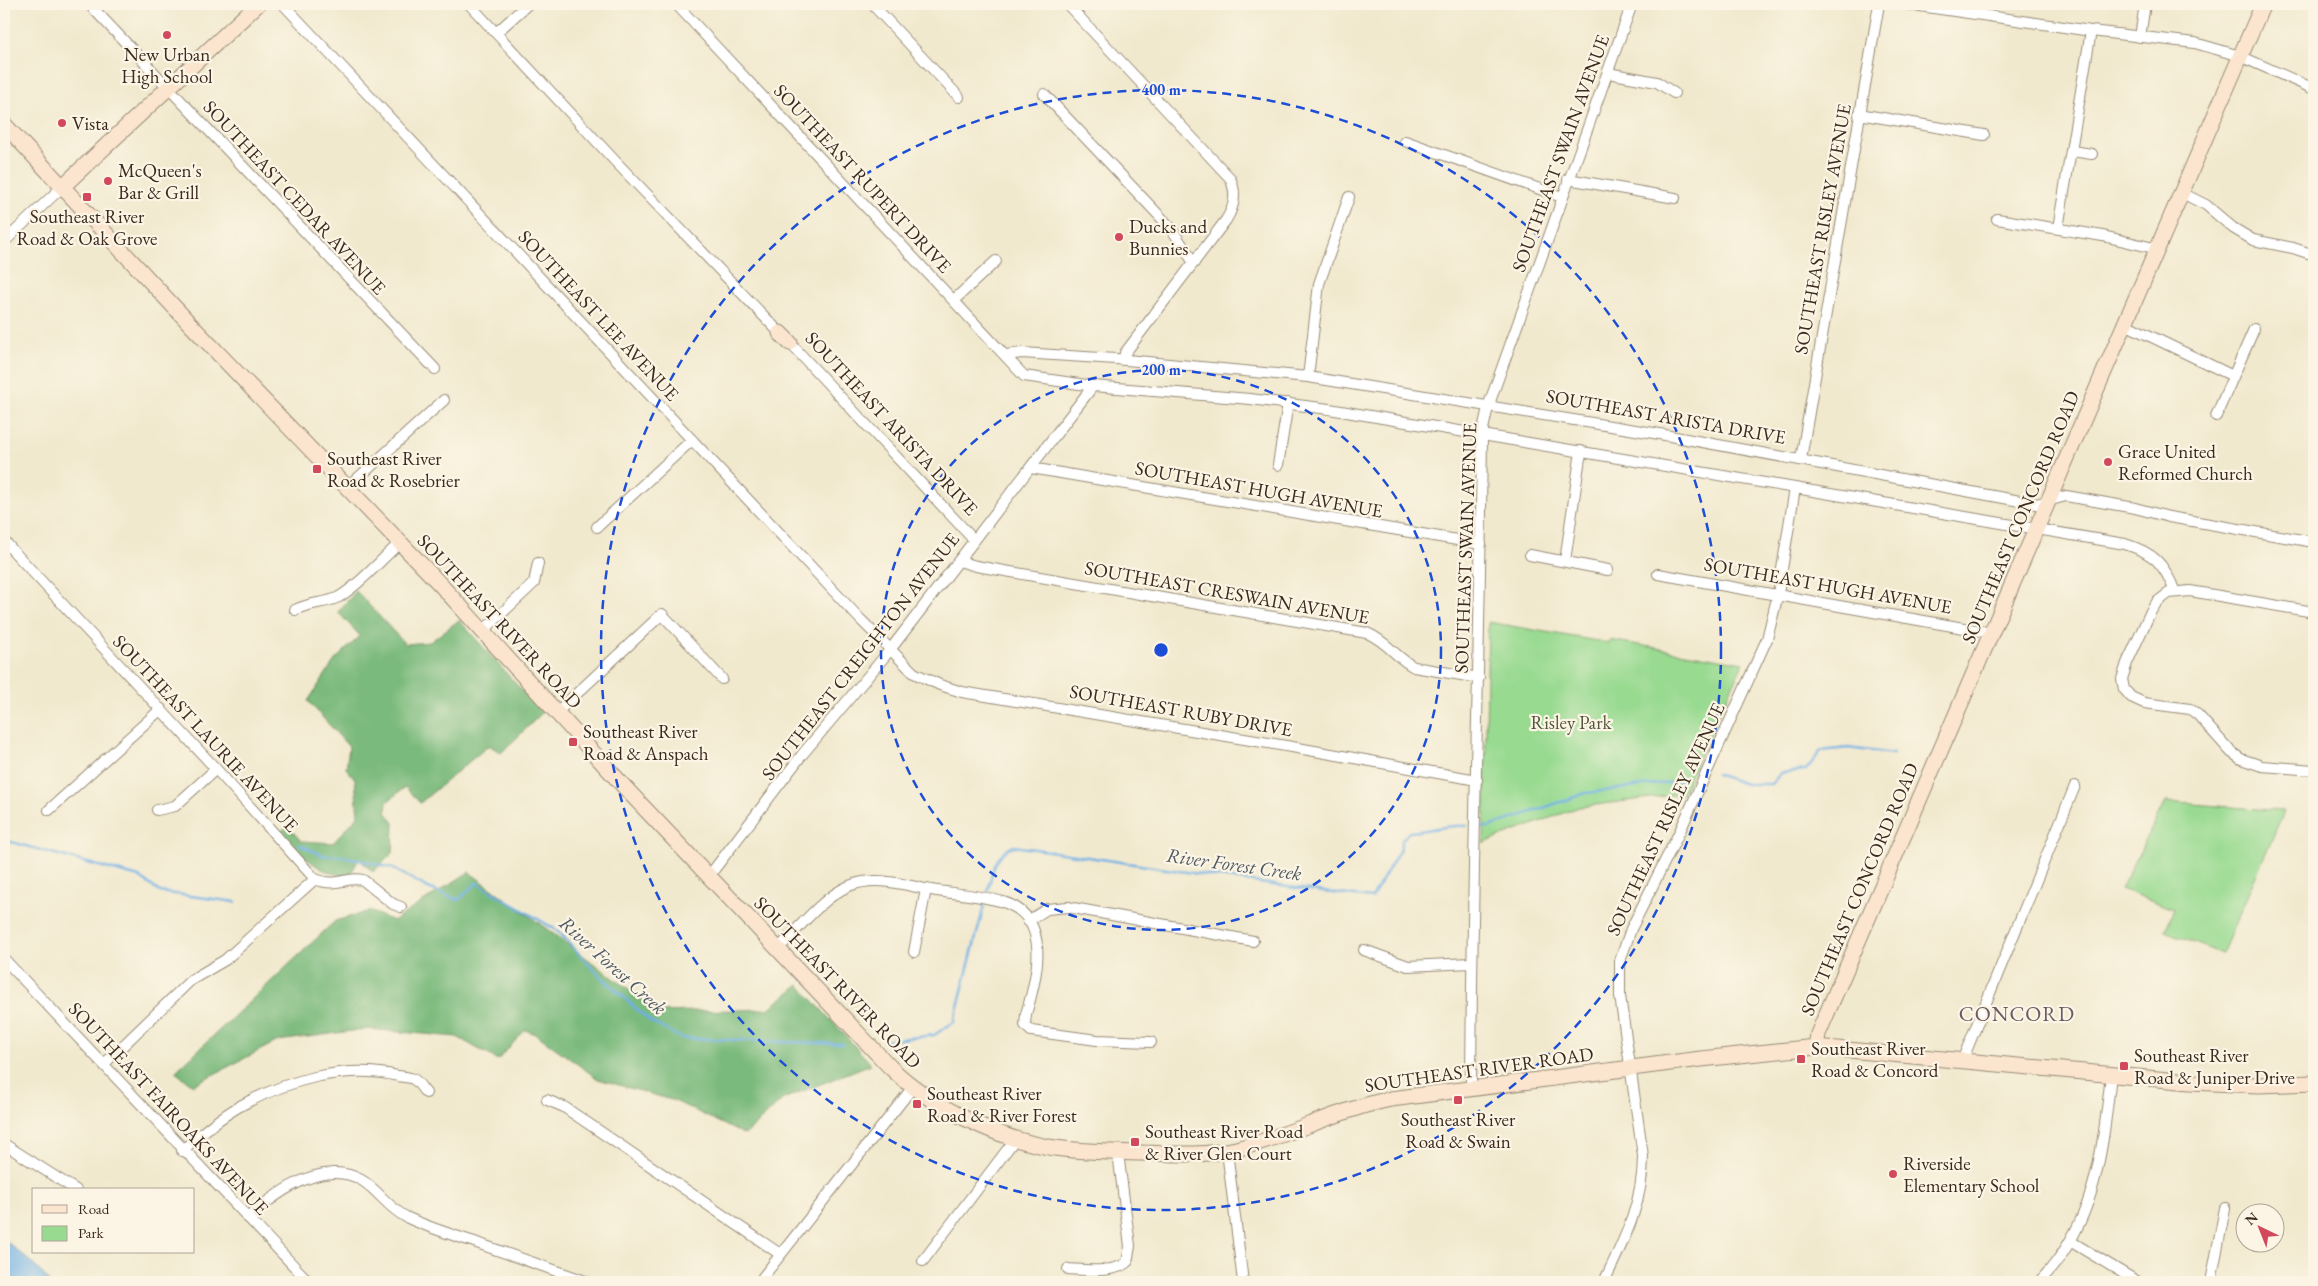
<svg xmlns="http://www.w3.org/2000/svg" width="2318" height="1286" viewBox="0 0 2318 1286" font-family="'EB Garamond',serif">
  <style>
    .green { fill: #99da91; stroke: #6a8258 }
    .forest { fill: #7aba7b; stroke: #5a724c }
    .water { fill: #70b0e4; stroke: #566d81 }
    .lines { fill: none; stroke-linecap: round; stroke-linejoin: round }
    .stream { stroke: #70b0e4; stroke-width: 2.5 }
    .street-casing { stroke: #968a76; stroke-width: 12 }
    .secondary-casing { stroke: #968a76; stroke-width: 17 }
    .street { stroke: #fff; stroke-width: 10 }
    .secondary { stroke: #fbe5cf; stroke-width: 15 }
    .ring { fill: none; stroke: #1d4ed8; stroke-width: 2.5; stroke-dasharray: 9 6 }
    .poi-dot { fill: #d1495b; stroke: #fcf5e5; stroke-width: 2 }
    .labels { text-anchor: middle; stroke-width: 4.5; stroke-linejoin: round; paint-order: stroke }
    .poi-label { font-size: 19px; fill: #3b2a1e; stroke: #fcf5e5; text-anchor: start }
    .street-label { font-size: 19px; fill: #3b2a1e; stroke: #fcf5e5 }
    .park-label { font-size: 19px; fill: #52563b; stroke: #fcf5e5 }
    .water-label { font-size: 20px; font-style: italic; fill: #4e5963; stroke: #fcf5e5 }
    .quarter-label { font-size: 21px; letter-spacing: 1px; fill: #6c5b65; stroke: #fcf5e5 }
    .centre { fill: #1d4ed8; stroke: #fcf5e5; stroke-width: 2.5 }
    .ring-label { font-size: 15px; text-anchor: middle; font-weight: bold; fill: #1d4ed8; stroke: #fcf5e5; stroke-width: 4.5; stroke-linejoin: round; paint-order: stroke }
  </style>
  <rect width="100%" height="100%" fill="#fcf5e5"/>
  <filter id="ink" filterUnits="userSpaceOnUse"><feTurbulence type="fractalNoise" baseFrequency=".02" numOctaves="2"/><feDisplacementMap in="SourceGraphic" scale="10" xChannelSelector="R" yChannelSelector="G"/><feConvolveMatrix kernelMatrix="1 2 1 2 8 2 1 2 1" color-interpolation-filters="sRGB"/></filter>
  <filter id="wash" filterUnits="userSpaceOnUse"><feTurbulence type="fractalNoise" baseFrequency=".0096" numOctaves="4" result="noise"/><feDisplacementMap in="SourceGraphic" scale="20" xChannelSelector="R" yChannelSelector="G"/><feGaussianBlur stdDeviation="1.12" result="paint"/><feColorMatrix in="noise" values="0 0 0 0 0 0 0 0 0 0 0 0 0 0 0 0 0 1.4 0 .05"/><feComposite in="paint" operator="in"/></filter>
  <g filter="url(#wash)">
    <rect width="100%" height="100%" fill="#f1e9ce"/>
    <g class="green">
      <path d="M1488,622L1609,643L1610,640L1743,663L1682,794L1579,807L1484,843Z"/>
      <path d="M2165,802L2284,811L2222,954L2165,931L2174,909L2121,889Z"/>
    </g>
    <g class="forest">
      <path d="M356,591L405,644L430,642L459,620L542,713L501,753L489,745L420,803L405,787L387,802L386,812L394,823L393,853L373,872L359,859L350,875C320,878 299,851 280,832L288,826L301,841L333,843L358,816L355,779L346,768L349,747L308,701L335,660L360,636L338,612Z"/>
      <path d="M469,872L660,1012L768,1009L799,985L871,1064L783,1099L745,1135L675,1101L598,1079L536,1034L525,1030L498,1060L457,1037L367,1029L278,1041L193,1085L175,1072L335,921L370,911L393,921Z"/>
    </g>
    <path class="water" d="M4,1240C15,1247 42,1272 50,1282H4Z"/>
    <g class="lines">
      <g class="stream">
        <path d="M1716,774L1746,784H1771L1781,773L1806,770L1821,751L1848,748L1893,754"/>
        <path d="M1482,827H1489L1586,793L1683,781"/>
        <path d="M4,840L139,877L160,892L236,902"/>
        <path d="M300,845L322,855L347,857L392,868L428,888L458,900L477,883L558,931L595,971L651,1022L681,1038L843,1044"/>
        <path d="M988,891C992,874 994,853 1014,846C1133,863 1252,884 1372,898L1400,849L1402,840L1409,832C1429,831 1447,824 1467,826"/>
        <path d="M884,1041L934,1035L954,1022L984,906"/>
      </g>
    </g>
  </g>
  <g filter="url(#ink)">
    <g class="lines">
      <g class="street-casing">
        <g id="street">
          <path d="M89,4L435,369"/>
          <path d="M283,4L860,619L914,673L940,685L962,692L1292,747L1477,780"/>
          <path d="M469,4L615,161L780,333"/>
          <path d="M676,4L1024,376L1093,386L1250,399L1329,409L2125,544C2154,553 2164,563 2175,592"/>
          <path d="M872,4L959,97"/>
          <path d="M1067,4L1230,178C1237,193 1235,206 1226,220L1125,353L1124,360"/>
          <path d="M1906,4L2091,31L2195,43L2240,56L2314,89"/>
          <path d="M496,33L528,4"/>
          <path d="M2140,37L2145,4"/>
          <path d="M1608,73L1657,82L1674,93"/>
          <path d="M1044,94L1171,228L1194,263"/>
          <path d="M1859,114L1984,135"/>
          <path d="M1405,141L1562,197"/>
          <path d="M2072,151L2092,154"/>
          <path d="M1568,179L1675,198"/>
          <path d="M2182,193L2206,205L2233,228L2253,240L2293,248L2314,255"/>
          <path d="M1997,219L2103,236L2158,249"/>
          <path d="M2058,228L2091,31"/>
          <path d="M4,242L62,187"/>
          <path d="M954,300L996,261"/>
          <path d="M2125,324L2233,376"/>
          <path d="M790,343L974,540"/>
          <path d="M1006,355L1022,353L1116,359L1308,377L1654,433L2036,504L2066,496L2135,508L2169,517L2314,542"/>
          <path d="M1308,377L1319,284L1349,197"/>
          <path d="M2216,416L2254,329"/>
          <path d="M1801,459L1879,4"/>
          <path d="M1278,465L1288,403"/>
          <path d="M1031,468L1481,544"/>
          <path d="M347,488L444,400"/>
          <path d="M597,527L692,440"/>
          <path d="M4,541L216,769L315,879C337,888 345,876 363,880L393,904L401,907"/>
          <path d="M1530,555L1608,570"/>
          <path d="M959,561L976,566L1367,633C1388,642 1395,657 1414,667L1479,678"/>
          <path d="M1565,561L1581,451"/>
          <path d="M1658,574L1992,633"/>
          <path d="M295,610C310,602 325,604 339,597C362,583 380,560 400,543"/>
          <path d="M2314,612L2190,591L2169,593L2157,602L2151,611L2127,663L2122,679L2124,689L2131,697L2144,703L2190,709L2198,715L2231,752L2241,759L2262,766L2314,770"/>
          <path d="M483,631L534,583L538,563"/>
          <path d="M557,712L662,614L722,679"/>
          <path d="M49,810L161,709"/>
          <path d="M157,810L175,806L216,769"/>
          <path d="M709,876L801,756L890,650L1093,386"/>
          <path d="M1028,921L1047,909L1068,907L1253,941"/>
          <path d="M778,949C798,929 823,897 849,886C876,875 904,885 931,890C955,894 980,895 1003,902C1053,917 1037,978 1026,1014L1025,1025L1031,1031L1097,1040L1151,1042"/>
          <path d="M1364,950L1408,966L1471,963"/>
          <path d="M914,952L926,889"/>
          <path d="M4,959L309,1282"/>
          <path d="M1962,1061L2075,786"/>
          <path d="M104,1064L191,980L225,960L315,879"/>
          <path d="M1471,1088C1472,870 1480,652 1482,434L1488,407L1632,4"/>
          <path d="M547,1100L564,1107L780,1254"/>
          <path d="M4,1144L76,1190"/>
          <path d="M182,1151C200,1134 219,1118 240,1106C286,1081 345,1063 398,1076C403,1077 409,1077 413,1079C418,1081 422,1089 426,1093"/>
          <path d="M1227,1151L1243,1282"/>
          <path d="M247,1217C272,1198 301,1174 333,1173C371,1172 379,1203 406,1217C429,1228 453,1235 477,1243C514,1256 551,1269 588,1282"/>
          <path d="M2070,1241L2138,1282"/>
          <path d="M923,1261L1016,1138"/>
          <path d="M1068,1269C1087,1270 1111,1273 1127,1263L1130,1246L1118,1153"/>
          <path d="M759,1282L913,1087"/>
          <path d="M1604,1282C1624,1240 1643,1204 1643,1156L1620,996V961L1631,929L1680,831L1767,639L1778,594L1795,488"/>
          <path d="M2039,1282C2096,1224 2102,1152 2111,1075"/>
          <path d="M2211,1282L2225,1208"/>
        </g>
      </g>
      <g class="secondary-casing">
        <g id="secondary">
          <path d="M4,124L190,324L438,582L629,792L890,1067C930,1106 999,1140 1055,1148C1083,1152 1113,1152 1142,1153C1173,1154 1205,1156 1236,1149C1289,1136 1337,1110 1391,1099L1701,1059L1816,1047L2190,1082L2258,1085L2314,1083"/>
          <path d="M62,187L258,4"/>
          <path d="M780,333L790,343"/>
          <path d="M1816,1047L1818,1034L2263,4"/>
        </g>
      </g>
      <use href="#street" class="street"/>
      <use href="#secondary" class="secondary"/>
    </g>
  </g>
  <g class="ring">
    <circle cx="1161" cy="650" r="280"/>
    <circle cx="1161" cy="650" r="560"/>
  </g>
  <g class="poi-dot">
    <circle cx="167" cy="35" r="5"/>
    <circle cx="62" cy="123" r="5"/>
    <circle cx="108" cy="181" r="5"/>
    <rect x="82" y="192" width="10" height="10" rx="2.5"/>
    <circle cx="1119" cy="237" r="5"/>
    <circle cx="2108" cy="462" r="5"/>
    <rect x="312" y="464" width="10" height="10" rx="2.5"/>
    <rect x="568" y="737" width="10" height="10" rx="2.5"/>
    <rect x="1796" y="1054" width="10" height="10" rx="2.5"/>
    <rect x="2119" y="1061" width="10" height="10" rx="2.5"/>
    <rect x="1453" y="1095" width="10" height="10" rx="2.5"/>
    <rect x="912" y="1099" width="10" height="10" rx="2.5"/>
    <rect x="1130" y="1137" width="10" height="10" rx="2.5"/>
    <circle cx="1893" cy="1174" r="5"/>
  </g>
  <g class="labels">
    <g class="poi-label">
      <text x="167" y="61" text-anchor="middle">New Urban<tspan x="167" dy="22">High School</tspan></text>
      <text x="72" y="130">Vista</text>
      <text x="118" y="177">McQueen's<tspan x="118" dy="22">Bar &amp; Grill</tspan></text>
      <text x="87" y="223" text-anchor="middle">Southeast River<tspan x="87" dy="22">Road &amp; Oak Grove</tspan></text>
      <text x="1129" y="233">Ducks and<tspan x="1129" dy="22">Bunnies</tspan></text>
      <text x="2118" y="458">Grace United<tspan x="2118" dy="22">Reformed Church</tspan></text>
      <text x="327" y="465">Southeast River<tspan x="327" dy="22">Road &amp; Rosebrier</tspan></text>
      <text x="583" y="738">Southeast River<tspan x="583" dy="22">Road &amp; Anspach</tspan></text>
      <text x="1811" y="1055">Southeast River<tspan x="1811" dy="22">Road &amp; Concord</tspan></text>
      <text x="2134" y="1062">Southeast River<tspan x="2134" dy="22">Road &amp; Juniper Drive</tspan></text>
      <text x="927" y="1100">Southeast River<tspan x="927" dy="22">Road &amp; River Forest</tspan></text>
      <text x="1458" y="1126" text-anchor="middle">Southeast River<tspan x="1458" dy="22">Road &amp; Swain</tspan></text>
      <text x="1145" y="1138">Southeast River Road<tspan x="1145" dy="22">&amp; River Glen Court</tspan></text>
      <text x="1903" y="1170">Riverside<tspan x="1903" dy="22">Elementary School</tspan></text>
    </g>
    <g class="street-label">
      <text transform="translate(1560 153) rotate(-70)" y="7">SOUTHEAST SWAIN AVENUE</text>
      <text transform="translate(863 178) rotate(47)" y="7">SOUTHEAST RUPERT DRIVE</text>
      <text transform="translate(295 197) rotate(47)" y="7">SOUTHEAST CEDAR AVENUE</text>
      <text transform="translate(1822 229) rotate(-80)" y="7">SOUTHEAST RISLEY AVENUE</text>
      <text transform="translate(599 315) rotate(47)" y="7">SOUTHEAST LEE AVENUE</text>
      <text transform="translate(1666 416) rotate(10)" y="7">SOUTHEAST ARISTA DRIVE</text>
      <text transform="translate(892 423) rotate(47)" y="7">SOUTHEAST ARISTA DRIVE</text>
      <text transform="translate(1259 489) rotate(10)" y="7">SOUTHEAST HUGH AVENUE</text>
      <text transform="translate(2020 517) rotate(-67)" y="7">SOUTHEAST CONCORD ROAD</text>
      <text transform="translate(1465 548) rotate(-88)" y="7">SOUTHEAST SWAIN AVENUE</text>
      <text transform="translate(1828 585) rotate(10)" y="7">SOUTHEAST HUGH AVENUE</text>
      <text transform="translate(1227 592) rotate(10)" y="7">SOUTHEAST CRESWAIN AVENUE</text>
      <text transform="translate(500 621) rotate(47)" y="7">SOUTHEAST RIVER ROAD</text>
      <text transform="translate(860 656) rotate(-52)" y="7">SOUTHEAST CREIGHTON AVENUE</text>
      <text transform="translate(1181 710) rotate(10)" y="7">SOUTHEAST RUBY DRIVE</text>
      <text transform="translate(206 733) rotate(47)" y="7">SOUTHEAST LAURIE AVENUE</text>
      <text transform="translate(1665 819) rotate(-65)" y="7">SOUTHEAST RISLEY AVENUE</text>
      <text transform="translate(1859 889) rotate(-67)" y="7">SOUTHEAST CONCORD ROAD</text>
      <text transform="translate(838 982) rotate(46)" y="7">SOUTHEAST RIVER ROAD</text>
      <text transform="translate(1479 1069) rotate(-8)" y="7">SOUTHEAST RIVER ROAD</text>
      <text transform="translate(169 1108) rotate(47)" y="7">SOUTHEAST FAIROAKS AVENUE</text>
    </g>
    <g class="park-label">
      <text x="1571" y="729">Risley Park</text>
    </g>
    <g class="water-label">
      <text transform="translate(1234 864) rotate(8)" y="7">River Forest Creek</text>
      <text transform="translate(613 965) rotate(42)" y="7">River Forest Creek</text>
    </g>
    <g class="quarter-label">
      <text x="2017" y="1021">CONCORD</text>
    </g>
  </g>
  <circle cx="1161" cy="650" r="8" class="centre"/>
  <g class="ring-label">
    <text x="1161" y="95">400 m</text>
    <text x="1161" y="375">200 m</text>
  </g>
  <rect width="2318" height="1286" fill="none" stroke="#fcf5e5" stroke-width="20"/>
  <rect x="32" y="1188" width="162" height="65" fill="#fcf5e5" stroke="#afa495"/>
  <rect x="42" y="1205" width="25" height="8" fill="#fbe5cf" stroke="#afa495"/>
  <text x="78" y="1214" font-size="15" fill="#3b2a1e">Road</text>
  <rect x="42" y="1226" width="25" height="15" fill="#99da91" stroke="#afa495"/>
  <text x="78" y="1238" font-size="15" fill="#3b2a1e">Park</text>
  <g transform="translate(2260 1228) rotate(317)"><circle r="24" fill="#fcf5e5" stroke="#afa495"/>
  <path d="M0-4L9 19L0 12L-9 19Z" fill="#d1495b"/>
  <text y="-8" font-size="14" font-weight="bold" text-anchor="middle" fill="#3b2a1e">N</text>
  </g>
</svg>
